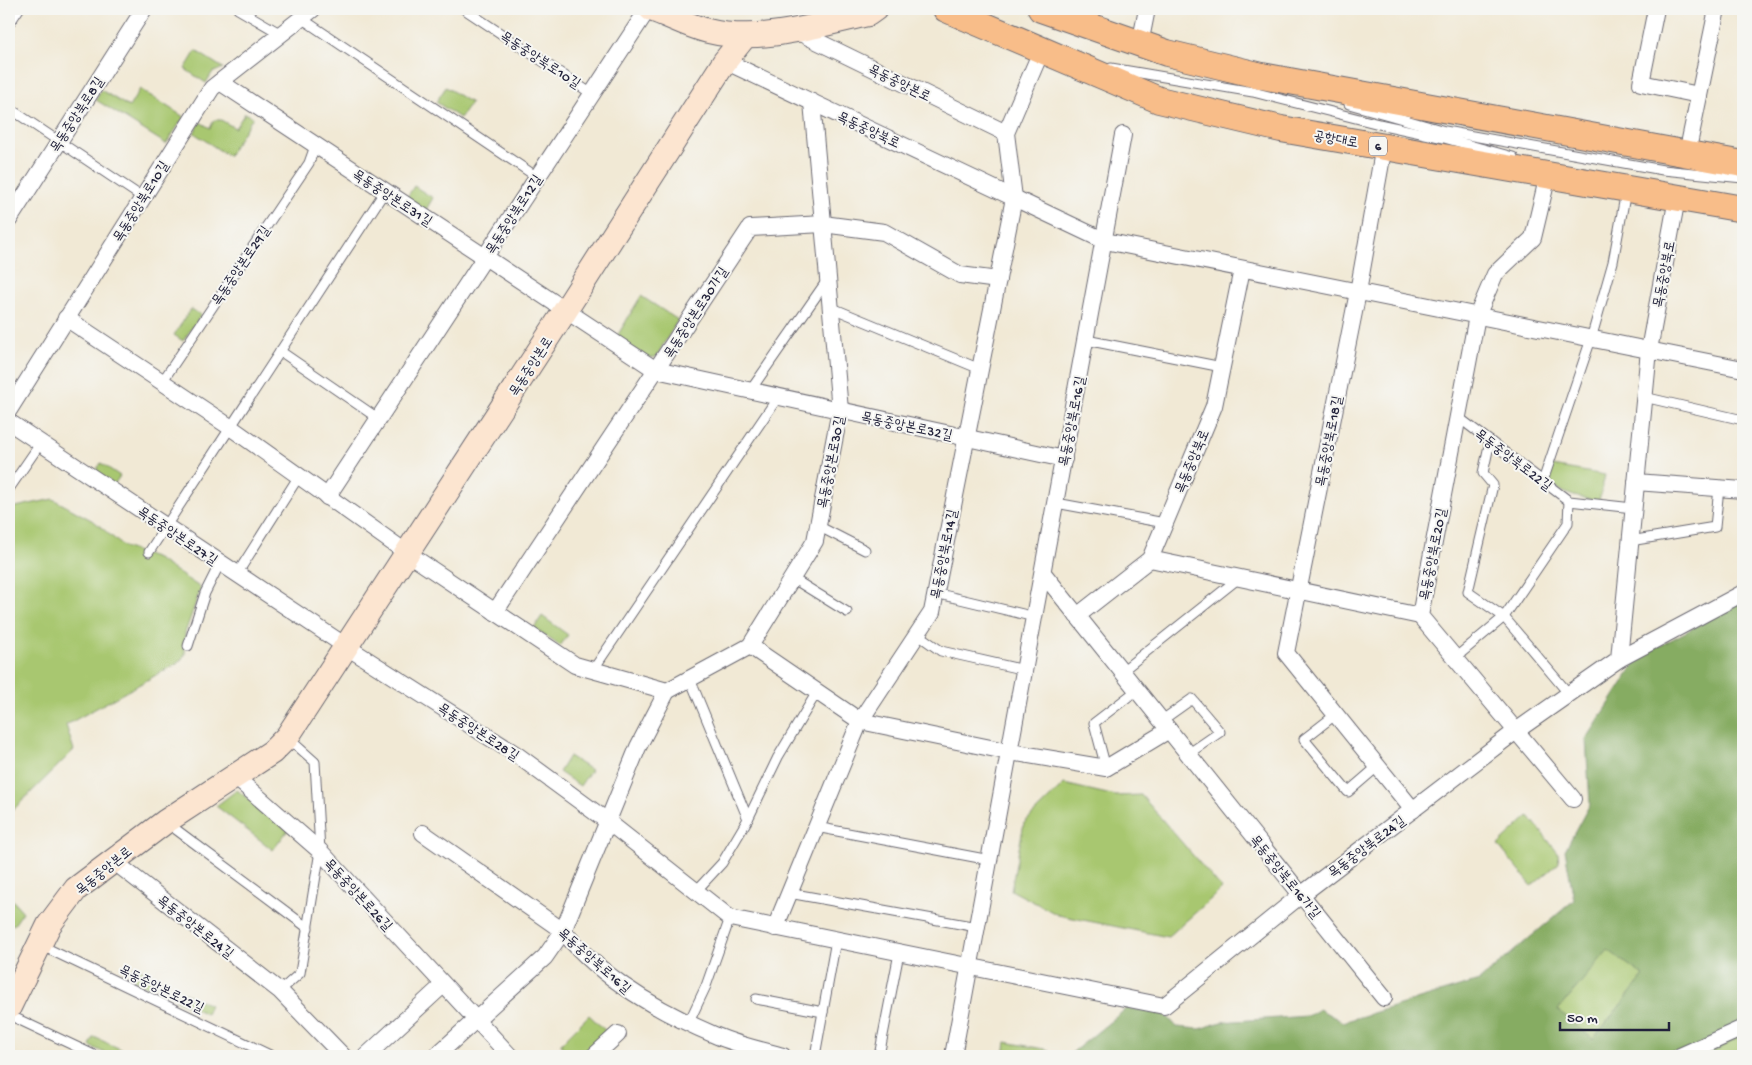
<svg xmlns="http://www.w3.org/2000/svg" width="1752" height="1065" viewBox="0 0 1752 1065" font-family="'Gochi Hand','Poor Story',sans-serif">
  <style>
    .green { fill: #a8c770; stroke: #657456 }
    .forest { fill: #86ac62; stroke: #54674e; fill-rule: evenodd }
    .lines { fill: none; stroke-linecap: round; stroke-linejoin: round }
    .lane-casing { stroke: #6a6871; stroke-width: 11 }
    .street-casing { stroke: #6a6871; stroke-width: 18 }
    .secondary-casing { stroke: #6a6871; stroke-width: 26 }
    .primary-casing { stroke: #6a6871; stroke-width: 28 }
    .lane { stroke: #fff; stroke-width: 9 }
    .street { stroke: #fff; stroke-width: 16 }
    .secondary { stroke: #fce5d0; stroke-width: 24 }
    .primary { stroke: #f8bd89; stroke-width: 26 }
    .labels { text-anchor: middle; stroke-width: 4; stroke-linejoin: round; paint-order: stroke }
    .shield { fill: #f6f6f2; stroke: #626272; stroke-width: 1 }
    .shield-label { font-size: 12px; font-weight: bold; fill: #22223b }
    .street-label { font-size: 14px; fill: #22223b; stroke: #f6f6f2 }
  </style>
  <rect width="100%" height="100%" fill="#f6f6f2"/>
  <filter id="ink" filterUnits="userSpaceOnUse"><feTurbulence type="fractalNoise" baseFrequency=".02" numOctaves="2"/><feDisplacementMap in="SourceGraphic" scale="10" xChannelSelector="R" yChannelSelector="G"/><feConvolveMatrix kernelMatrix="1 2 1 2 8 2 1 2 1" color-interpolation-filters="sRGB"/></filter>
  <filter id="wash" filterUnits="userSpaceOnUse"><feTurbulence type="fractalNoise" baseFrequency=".0096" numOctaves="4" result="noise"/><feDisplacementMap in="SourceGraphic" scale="20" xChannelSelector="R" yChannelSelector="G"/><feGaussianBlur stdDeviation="1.12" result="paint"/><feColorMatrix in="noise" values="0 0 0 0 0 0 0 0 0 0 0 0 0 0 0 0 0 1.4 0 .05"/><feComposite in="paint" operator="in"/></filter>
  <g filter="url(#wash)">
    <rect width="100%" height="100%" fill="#f1e9d5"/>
    <g class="green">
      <path d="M196,51L223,68L212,73L206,83L185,69Z"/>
      <path d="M446,87L471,103L460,118L436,102Z"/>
      <path d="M140,89L184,117L166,144L96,100L101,90L129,107Z"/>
      <path d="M245,113L253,117L228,156L194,133L200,122L210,128L214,120H221L235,128Z"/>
      <path d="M414,186L433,198L424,213L406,199Z"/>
      <path d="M641,296L678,320L656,357L648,358L616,338Z"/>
      <path d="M191,309L201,315L183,341L174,335Z"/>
      <path d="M101,463L120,476L113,486L94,473Z"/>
      <path d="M1552,466L1605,475L1599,501C1581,498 1541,493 1552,466Z"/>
      <path d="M53,499L95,522L124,547L157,559L201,588L185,633V655L178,663L66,725L74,750L9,814V514L11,508Z"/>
      <path d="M542,616L568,635L560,646L534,628Z"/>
      <path d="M569,756L591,770L580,786L559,772Z"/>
      <path d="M1064,784L1116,796L1141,795L1222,889L1168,937L1058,915L1011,890L1024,823Z"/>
      <path d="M237,790L288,830L273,850L216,806Z"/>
      <path d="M1529,816L1558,853L1559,863L1532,886L1498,845Z"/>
      <path d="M9,896L23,912L14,925L9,923Z"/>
      <path d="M1608,949L1644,976L1593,1039L1558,1010Z"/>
      <path d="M134,966L155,977L150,988L129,977Z"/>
      <path d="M180,991L210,1005L206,1014L176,1000Z"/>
      <path d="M589,1015L609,1034L587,1056H572L560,1044Z"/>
      <path d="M1743,1035V1056H1707Z"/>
      <path d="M94,1037L125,1051L122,1056H111L90,1046Z"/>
      <path d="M1006,1042L1049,1050L1041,1056H1004Z"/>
    </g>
    <path class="forest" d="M1743,601V1035L1707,1056H1068L1127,1008L1165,1014L1177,1027L1199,1029L1221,1022L1307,1016L1319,1009L1343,1022L1479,981L1574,900L1565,850L1590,804L1586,740L1639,657ZM1608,950L1644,976L1593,1039L1558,1010Z"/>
  </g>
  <g filter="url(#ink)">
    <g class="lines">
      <g class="lane-casing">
        <g id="lane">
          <path d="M238,9L281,34"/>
          <path d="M464,9L592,94"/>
          <path d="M301,18L537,177"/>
          <path d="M9,24L19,9"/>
          <path d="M1111,68L1253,92L1379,124L1444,138L1513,157"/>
          <path d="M1349,104L1445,131L1663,170L1743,178"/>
          <path d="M9,108L142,197"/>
          <path d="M830,307L980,369"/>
          <path d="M1086,340L1222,367"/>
          <path d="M280,351L379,419"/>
          <path d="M162,382L309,163L315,146"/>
          <path d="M750,391L828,279"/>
          <path d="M1644,397L1743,420"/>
          <path d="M1458,417L1569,501L1633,508"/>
          <path d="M1490,441L1483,473L1493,485L1468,592L1504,617L1569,694"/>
          <path d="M1543,481L1591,339L1613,262L1626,191"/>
          <path d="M9,489L40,444"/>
          <path d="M1056,503L1165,523"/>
          <path d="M818,526L865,550"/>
          <path d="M1630,541L1715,527L1719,488"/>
          <path d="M149,552L385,191"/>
          <path d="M237,574L299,476"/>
          <path d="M792,578L847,612"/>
          <path d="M935,593L1035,617"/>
          <path d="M917,634L941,651L1025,670"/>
          <path d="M188,646L205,593L220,563"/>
          <path d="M1455,658L1504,617L1568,523L1569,501"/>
          <path d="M593,670L778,397"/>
          <path d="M1122,671L1239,578"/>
          <path d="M690,679L748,819"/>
          <path d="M1335,715L1304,739L1348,792L1377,767"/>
          <path d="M1161,721L1192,699L1220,732L1188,754"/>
          <path d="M1106,768L1094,723L1137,690"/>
          <path d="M166,822L308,928"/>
          <path d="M816,827L990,860"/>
          <path d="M696,891L722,863L748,819L778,757L817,692"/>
          <path d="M789,893L977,927"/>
          <path d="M40,945L272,1056"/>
          <path d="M280,991L300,973L320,851L315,762L287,737"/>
          <path d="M756,999L823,1012"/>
          <path d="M9,1015L96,1056"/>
          <path d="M689,1022L706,986L730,918"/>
          <path d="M815,1056L836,940"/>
          <path d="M879,1056L899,953"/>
        </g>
      </g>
      <g class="street-casing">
        <g id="street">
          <path d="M1656,9L1641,83L1699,95"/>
          <path d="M794,30L1006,133"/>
          <path d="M1140,44L1147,9"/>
          <path d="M725,61L1105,241L1743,369"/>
          <path d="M220,82L656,370L1064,459"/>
          <path d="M1384,146L1358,292L1286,653L1413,810"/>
          <path d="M1687,154L1717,9"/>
          <path d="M1548,175L1533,238L1495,274L1477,316L1420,616L1573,799"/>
          <path d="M9,220L144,9"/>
          <path d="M66,318L230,427L407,553L575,665L667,691L750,646L815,541L840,410L812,102"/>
          <path d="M9,410L212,88L313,9"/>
          <path d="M9,422L347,647L517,755L607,821L730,918L1164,1006L1301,895L1516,731L1619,659L1743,593"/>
          <path d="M1636,482L1743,490"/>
          <path d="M327,497L648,9"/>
          <path d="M1150,559L1420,616"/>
          <path d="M1043,573L1384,998"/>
          <path d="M495,612L750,228L823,224L884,232L960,275L998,280"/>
          <path d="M1077,616L1150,559L1214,406L1242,269"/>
          <path d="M750,646L860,721L1010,752L1106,768L1169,730"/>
          <path d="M1619,659L1649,350L1677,198"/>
          <path d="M234,776L320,851L510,1056"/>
          <path d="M423,833L563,931C603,980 660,1012 717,1036C738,1045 762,1050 783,1056"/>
          <path d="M112,860L280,991L343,1056"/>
          <path d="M775,928L860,721L932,612L1014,198L1006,133L1042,49"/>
          <path d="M366,1056L443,985"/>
          <path d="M436,1056L545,957L563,931L638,747L667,691"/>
          <path d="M594,1056L618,1034"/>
          <path d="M953,1056L1123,135"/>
          <path d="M1680,1056L1743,1028"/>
        </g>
      </g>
      <g class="secondary-casing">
        <g id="secondary">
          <path d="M651,9C670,16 689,26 708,31C760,44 817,25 868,14L875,9"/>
          <path d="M9,1007L49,925L76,889L165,822L272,752L287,737L565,311L725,61L745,36"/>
        </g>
      </g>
      <g class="primary-casing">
        <g id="primary">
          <path d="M946,9L1159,100L1281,129L1743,209"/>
          <path d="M1041,9L1167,53L1262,76L1743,164"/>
        </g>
      </g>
      <use href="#lane" class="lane"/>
      <use href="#street" class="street"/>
      <use href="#secondary" class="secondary"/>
      <use href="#primary" class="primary"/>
    </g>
  </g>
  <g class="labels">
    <rect class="shield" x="1369" y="136.5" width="18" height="19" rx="4"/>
    <g class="shield-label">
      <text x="1378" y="150">6</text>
    </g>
    <g class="street-label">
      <text transform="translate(541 59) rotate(33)" y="5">목동중앙북로10길</text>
      <text transform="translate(900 82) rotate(26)" y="5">목동중앙본로</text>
      <text transform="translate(76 114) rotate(-57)" y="5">목동중앙북로8길</text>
      <text transform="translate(869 129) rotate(25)" y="5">목동중앙북로</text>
      <text transform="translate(1336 138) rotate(10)" y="5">공항대로</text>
      <text transform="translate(393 197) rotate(33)" y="5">목동중앙본로31길</text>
      <text transform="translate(140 201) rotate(-58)" y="5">목동중앙북로10길</text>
      <text transform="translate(513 214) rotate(-57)" y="5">목동중앙북로12길</text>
      <text transform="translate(240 265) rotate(-56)" y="5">목동중앙본로29길</text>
      <text transform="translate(1663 274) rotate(-79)" y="5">목동중앙북로</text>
      <text transform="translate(695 312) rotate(-57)" y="5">목동중앙본로30가길</text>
      <text transform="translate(530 366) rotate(-57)" y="5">목동중앙본로</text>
      <text transform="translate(1071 421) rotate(-79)" y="5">목동중앙북로16길</text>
      <text transform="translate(907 425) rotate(12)" y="5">목동중앙본로32길</text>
      <text transform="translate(1328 441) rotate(-79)" y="5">목동중앙북로18길</text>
      <text transform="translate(1514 459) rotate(37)" y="5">목동중앙북로22길</text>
      <text transform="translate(1191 461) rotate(-67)" y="5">목동중앙북로</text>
      <text transform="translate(830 462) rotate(-79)" y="5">목동중앙본로30길</text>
      <text transform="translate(178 535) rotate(34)" y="5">목동중앙본로27길</text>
      <text transform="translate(943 554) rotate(-79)" y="5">목동중앙북로14길</text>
      <text transform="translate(1432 554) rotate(-79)" y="5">목동중앙북로20길</text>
      <text transform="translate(479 731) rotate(33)" y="5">목동중앙본로28길</text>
      <text transform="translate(1366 846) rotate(-37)" y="5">목동중앙북로24길</text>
      <text transform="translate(103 870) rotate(-39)" y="5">목동중앙본로</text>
      <text transform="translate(1286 876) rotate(51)" y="5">목동중앙북로16가길</text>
      <text transform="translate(359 894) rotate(47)" y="5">목동중앙본로26길</text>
      <text transform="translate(196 926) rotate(38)" y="5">목동중앙본로24길</text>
      <text transform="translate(595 960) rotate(41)" y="5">목동중앙북로16길</text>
      <text transform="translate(162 988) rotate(26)" y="5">목동중앙본로22길</text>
    </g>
  </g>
  <rect width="1752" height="1065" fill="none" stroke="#f6f6f2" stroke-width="30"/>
  <path d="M1560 1022v8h109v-8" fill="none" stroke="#22223b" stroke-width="2.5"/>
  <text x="1567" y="1022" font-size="15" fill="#22223b" stroke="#f6f6f2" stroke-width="4" paint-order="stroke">50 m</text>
</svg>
